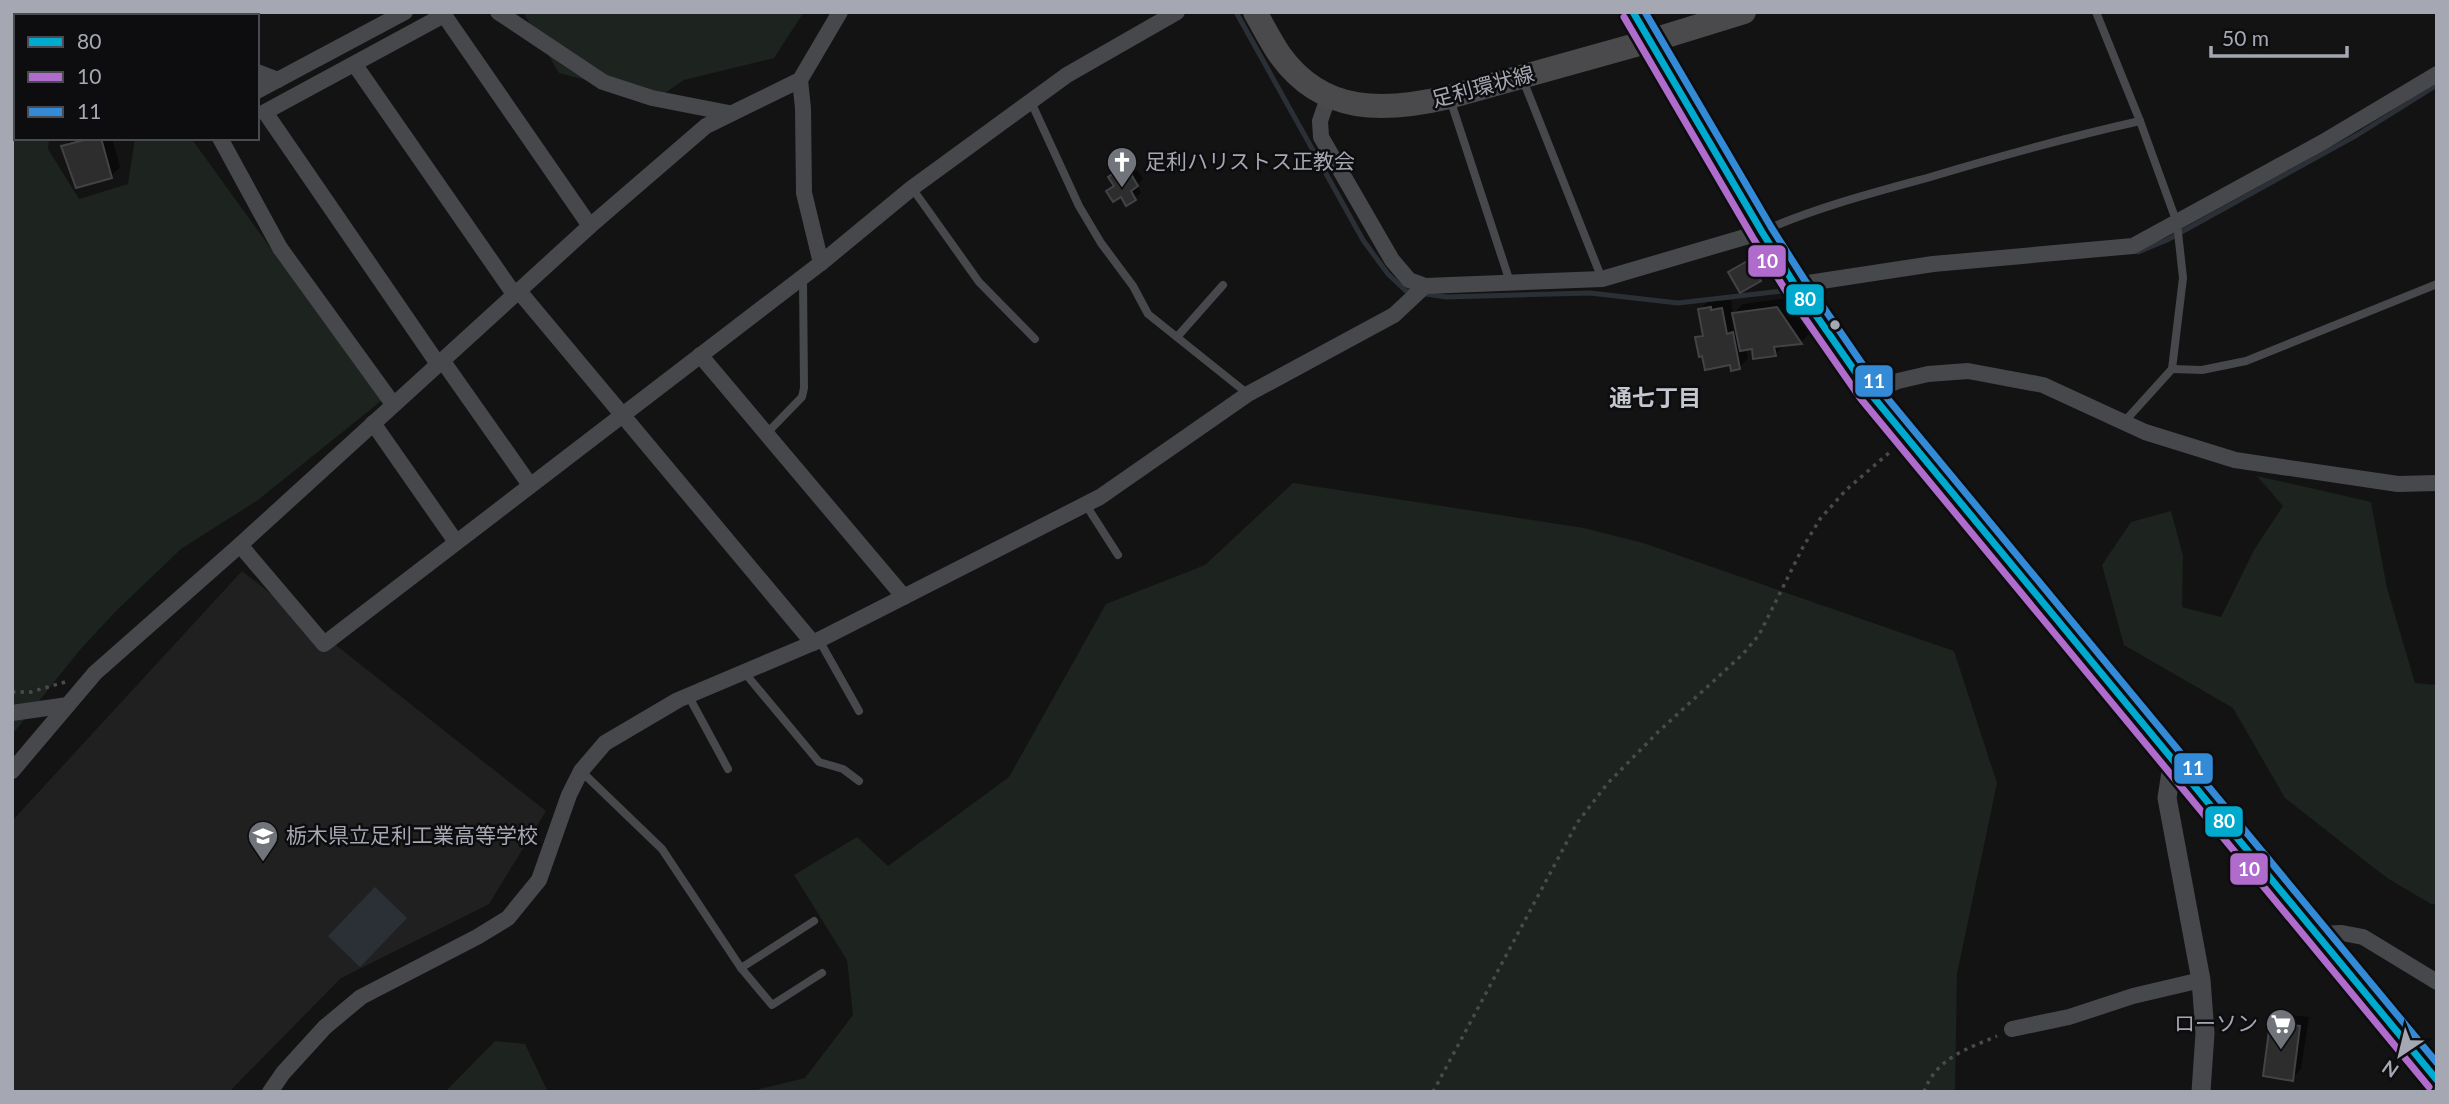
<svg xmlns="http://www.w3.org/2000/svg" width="2449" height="1104" viewBox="0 0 2449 1104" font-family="Lato,'Noto Sans JP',sans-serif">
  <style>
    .built { fill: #202021 }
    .green { fill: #1d231e }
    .water { fill: #2b3037 }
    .shadow { fill: #0007 }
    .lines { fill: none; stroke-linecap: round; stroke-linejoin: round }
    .stream { stroke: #2b3037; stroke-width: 5 }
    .building { fill: #2d2d2e; stroke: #424346; stroke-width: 2 }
    .path { stroke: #494a4d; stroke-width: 3.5; stroke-dasharray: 3.5 5; stroke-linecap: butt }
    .service { stroke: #47484c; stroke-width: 8 }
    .minor { stroke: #47484c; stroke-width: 16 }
    .tertiary { stroke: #47484c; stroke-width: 19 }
    .primary { stroke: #4a4a4d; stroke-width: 24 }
    .bus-1-casing { stroke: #0d0d0f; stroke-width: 12 }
    .bus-2-casing { stroke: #0d0d0f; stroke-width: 12 }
    .bus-3-casing { stroke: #0d0d0f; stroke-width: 12 }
    .bus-1 { stroke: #00a9ce; stroke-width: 7 }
    .bus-2 { stroke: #b06ccc; stroke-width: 7 }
    .bus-3 { stroke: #338bd7; stroke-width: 7 }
    .bus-dot { fill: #a5a8b3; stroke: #0d0d0f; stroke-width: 2.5 }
    .labels { text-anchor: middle; stroke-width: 5; stroke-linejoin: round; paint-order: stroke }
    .street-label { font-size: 21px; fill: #a5a8b3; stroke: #0d0d0f }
    .poi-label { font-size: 21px; fill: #a5a8b3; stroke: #0d0d0f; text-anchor: start }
    .neighbourhood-label { font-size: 23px; font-weight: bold; fill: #c5c7cf; stroke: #0d0d0f }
    .line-badge { stroke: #0d0d0f; stroke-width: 2.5 }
    .badge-label { font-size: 19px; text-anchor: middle; font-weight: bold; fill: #fff }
  </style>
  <rect width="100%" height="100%" fill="#131313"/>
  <path class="built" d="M242,571L546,811L489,904L341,978L229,1092H12V821Z"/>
  <g class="green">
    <path d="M12,12H161L156,16H16V138H49L48,149L79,199L128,184L135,138H191L381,401L258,500L181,549L115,612L79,651L12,735Z"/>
    <path d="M523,12H804L774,58L684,80L656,99L559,73Z"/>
    <path d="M2257,476L2371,502L2387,588L2415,683L2437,685V904H2431L2387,878L2285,798L2233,708L2124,645L2102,565L2131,522L2171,511L2183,556L2182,607L2221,617L2254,550L2283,506Z"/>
    <path d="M1293,483L1584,528L1643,543L1954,651L1997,783L1957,974L1955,1092H747L805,1078L853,1015L847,960L794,875L857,837L888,866L1009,777L1106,604L1205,565Z"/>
    <path d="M495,1041L525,1044L548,1092H445Z"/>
  </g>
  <path class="water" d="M375,887L407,918L360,967L328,936Z"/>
  <g class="shadow">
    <path d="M72,138H112L120,167L111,176L63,146Z"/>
    <path d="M1124,167L1129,175L1137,170L1143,179L1137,185L1141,193L1127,204L1121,195L1108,191L1115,185L1111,177Z"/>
    <path d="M1755,255L1766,273L1760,279L1730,272Z"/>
    <path d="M1720,298V301L1731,300L1733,314L1743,304L1787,298L1810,333L1801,342L1784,345L1775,355L1754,347L1746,348L1748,358L1739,368L1697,338L1704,331L1700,310L1709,300Z"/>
    <path d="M2281,1014L2309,1017L2301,1069L2292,1079L2272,1024Z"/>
  </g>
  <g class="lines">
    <g class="stream">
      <path d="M1236,12L1363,240L1388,274L1406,291L1446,297L1590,293L1678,303L1791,290"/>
      <path d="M2138,252L2167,240L2357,135L2437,85"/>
    </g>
  </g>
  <g class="building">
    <path d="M92,138H101L112,178L76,188L61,146Z"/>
    <path d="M1117,171L1123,180L1131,174L1138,186L1131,191L1136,200L1126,206L1121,197L1113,202L1106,191L1114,186L1108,177Z"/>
    <path d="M1749,260L1761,281L1740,293L1728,272Z"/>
    <path d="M1711,307V310L1722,308L1727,334L1733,332L1740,369L1731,371L1730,365L1705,370L1702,356L1699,357L1695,337L1703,336L1698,309Z"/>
    <path d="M1777,307L1802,344L1774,347L1776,356L1753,359L1752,349L1740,351L1732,313Z"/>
    <path d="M2270,1023L2300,1026L2293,1081L2263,1076Z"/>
  </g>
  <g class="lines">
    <g class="path">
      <path d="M12,692H31L65,682"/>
      <path d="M1433,1092L1577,823L1607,784L1658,732L1743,654L1759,635L1803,547L1820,519L1846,490L1890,452"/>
      <path d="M1924,1092C1936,1058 1967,1049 1997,1036"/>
    </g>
    <g class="service">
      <path d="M2096,12L2140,121L2177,223L2183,278L2172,369L2125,421"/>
      <path d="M1523,80L1602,279"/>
      <path d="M1450,99L1510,282"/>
      <path d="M1031,102L1079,206L1101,243L1133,286L1148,314L1248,394"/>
      <path d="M912,188L979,282L1035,339"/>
      <path d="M1763,231C1815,208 1872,193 1927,178C1997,157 2068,137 2140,121"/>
      <path d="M1177,337L1223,285"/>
      <path d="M2172,369L2202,370L2246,361L2437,284"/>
      <path d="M767,433L802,397L804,388L803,279"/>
      <path d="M1086,505L1118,555"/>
      <path d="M819,640L859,711"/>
      <path d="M744,672L819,762L843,769L859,781"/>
      <path d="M688,695L728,769"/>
      <path d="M581,771L662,849L741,968L772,1005L822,973"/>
      <path d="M741,968L814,921"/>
    </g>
    <g class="minor">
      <path d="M149,12L151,16"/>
      <path d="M498,12L603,82L652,98L729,113"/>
      <path d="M355,65L514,294"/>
      <path d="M257,72L278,80"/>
      <path d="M800,80L803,108L804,193L821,263"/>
      <path d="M257,91L405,12"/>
      <path d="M1329,95L1320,121L1321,137L1392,260L1409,280L1425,286L1602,279L1762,232"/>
      <path d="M220,138L280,248L393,404"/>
      <path d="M1795,285L1933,264L2133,246L2323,142L2437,74"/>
      <path d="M518,290L813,643"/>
      <path d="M700,355L904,597"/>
      <path d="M442,360L530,485"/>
      <path d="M438,364L265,112L444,15L590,226"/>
      <path d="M1870,393L1898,381L1928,374L1968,371L2043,385L2145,432L2235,460L2398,484L2437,483"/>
      <path d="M373,423L456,542"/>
      <path d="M240,545L324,644L821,263L912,188L1067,75L1177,12"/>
      <path d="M12,713L68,705"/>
      <path d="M12,771L95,673L240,545L590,226L706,126L800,80L840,12"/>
      <path d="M2317,934L2342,933L2363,937L2437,982"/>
      <path d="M2012,1029L2069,1017L2133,996L2201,980"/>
      <path d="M270,1092L283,1073L325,1027L361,997L477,937L508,918L539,880L569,795L581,771L605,743L678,700L813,643L1100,497L1248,394L1394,315L1425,286"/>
    </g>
    <path class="tertiary" d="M2173,759L2167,798L2201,980L2205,1033L2201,1092"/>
    <g class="primary">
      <path d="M1255,12C1263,26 1271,42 1280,55C1323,115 1385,112 1449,97L1650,41L1744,12"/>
      <path d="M1633,12L1762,232L1795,285L1870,393L2437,1080"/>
    </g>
    <g class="bus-1-casing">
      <path id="bus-1" d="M1633,12L1762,232L1795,285L1870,393L2437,1080"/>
    </g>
    <g class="bus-2-casing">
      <path id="bus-2" d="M1624,17L1753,238L1786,291L1861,399L2429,1087"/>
    </g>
    <g class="bus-3-casing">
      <path id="bus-3" d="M1645,12L1771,227L1804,279L1878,387L2437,1063"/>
    </g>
    <use href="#bus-1" class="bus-1"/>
    <use href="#bus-2" class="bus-2"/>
    <use href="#bus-3" class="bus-3"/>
  </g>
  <defs>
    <g id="church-pin" transform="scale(1.575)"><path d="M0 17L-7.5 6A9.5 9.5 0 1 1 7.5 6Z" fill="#72747b" stroke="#0d0d0f"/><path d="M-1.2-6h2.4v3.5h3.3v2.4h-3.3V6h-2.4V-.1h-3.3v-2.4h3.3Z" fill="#fff"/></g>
    <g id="school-pin" transform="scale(1.575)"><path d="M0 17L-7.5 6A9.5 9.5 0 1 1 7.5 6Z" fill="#72747b" stroke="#0d0d0f"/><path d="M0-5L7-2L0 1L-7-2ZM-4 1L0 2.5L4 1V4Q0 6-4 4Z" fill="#fff"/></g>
    <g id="supermarket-pin" transform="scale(1.575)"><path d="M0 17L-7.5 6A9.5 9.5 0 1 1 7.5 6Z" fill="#72747b" stroke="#0d0d0f"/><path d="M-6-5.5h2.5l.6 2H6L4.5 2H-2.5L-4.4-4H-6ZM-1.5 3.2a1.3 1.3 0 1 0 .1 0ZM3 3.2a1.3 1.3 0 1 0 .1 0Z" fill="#fff"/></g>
  </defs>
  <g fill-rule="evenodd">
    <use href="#church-pin" x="1122" y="162"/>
    <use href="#school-pin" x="263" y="836"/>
    <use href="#supermarket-pin" x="2281" y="1024"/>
  </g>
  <circle class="bus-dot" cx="1835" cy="325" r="6"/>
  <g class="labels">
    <g class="street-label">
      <text transform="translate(1483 87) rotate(-15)" y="7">足利環状線</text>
    </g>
    <g class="poi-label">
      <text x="1145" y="169">足利ハリストス正教会</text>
      <text x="286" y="843">栃木県立足利工業高等学校</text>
      <text x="2258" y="1031" text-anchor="end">ローソン</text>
    </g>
    <g class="neighbourhood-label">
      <text x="1655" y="406">通七丁目</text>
    </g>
  </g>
  <g class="line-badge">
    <rect x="1747" y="244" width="40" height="34" rx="7" fill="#b06ccc"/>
    <rect x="1785" y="283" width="40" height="33" rx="7" fill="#00a9ce"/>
    <rect x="1854" y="364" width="40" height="34" rx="7" fill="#338bd7"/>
    <rect x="2173" y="752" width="41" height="33" rx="7" fill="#338bd7"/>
    <rect x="2204" y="805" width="40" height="33" rx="7" fill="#00a9ce"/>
    <rect x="2229" y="852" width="40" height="34" rx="7" fill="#b06ccc"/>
  </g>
  <g class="badge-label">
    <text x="1767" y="268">10</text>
    <text x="1805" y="306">80</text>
    <text x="1874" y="388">11</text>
    <text x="2193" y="775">11</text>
    <text x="2224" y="828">80</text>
    <text x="2249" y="876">10</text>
  </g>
  <rect width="2449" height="1104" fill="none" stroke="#a5a8b3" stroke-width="28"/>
  <rect x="14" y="14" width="245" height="126" fill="#0d0d0f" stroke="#4a4b51" stroke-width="2"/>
  <rect x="28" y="37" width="35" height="10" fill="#00a9ce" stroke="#4a4b51" stroke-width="2"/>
  <text x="77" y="49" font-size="21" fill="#a5a8b3">80</text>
  <rect x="28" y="72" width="35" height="10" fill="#b06ccc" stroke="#4a4b51" stroke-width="2"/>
  <text x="77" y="84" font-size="21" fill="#a5a8b3">10</text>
  <rect x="28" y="107" width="35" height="10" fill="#338bd7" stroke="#4a4b51" stroke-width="2"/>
  <text x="77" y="119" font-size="21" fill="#a5a8b3">11</text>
  <g transform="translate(2400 1055) rotate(215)" stroke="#0d0d0f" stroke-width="5" paint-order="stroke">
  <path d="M0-5L12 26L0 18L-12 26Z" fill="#a5a8b3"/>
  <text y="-10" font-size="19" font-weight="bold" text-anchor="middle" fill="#a5a8b3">N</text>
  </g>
  <path d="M2211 46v10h136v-10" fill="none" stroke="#a5a8b3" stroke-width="3.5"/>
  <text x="2222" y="46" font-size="21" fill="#a5a8b3" stroke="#0d0d0f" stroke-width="5" paint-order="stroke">50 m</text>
</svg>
